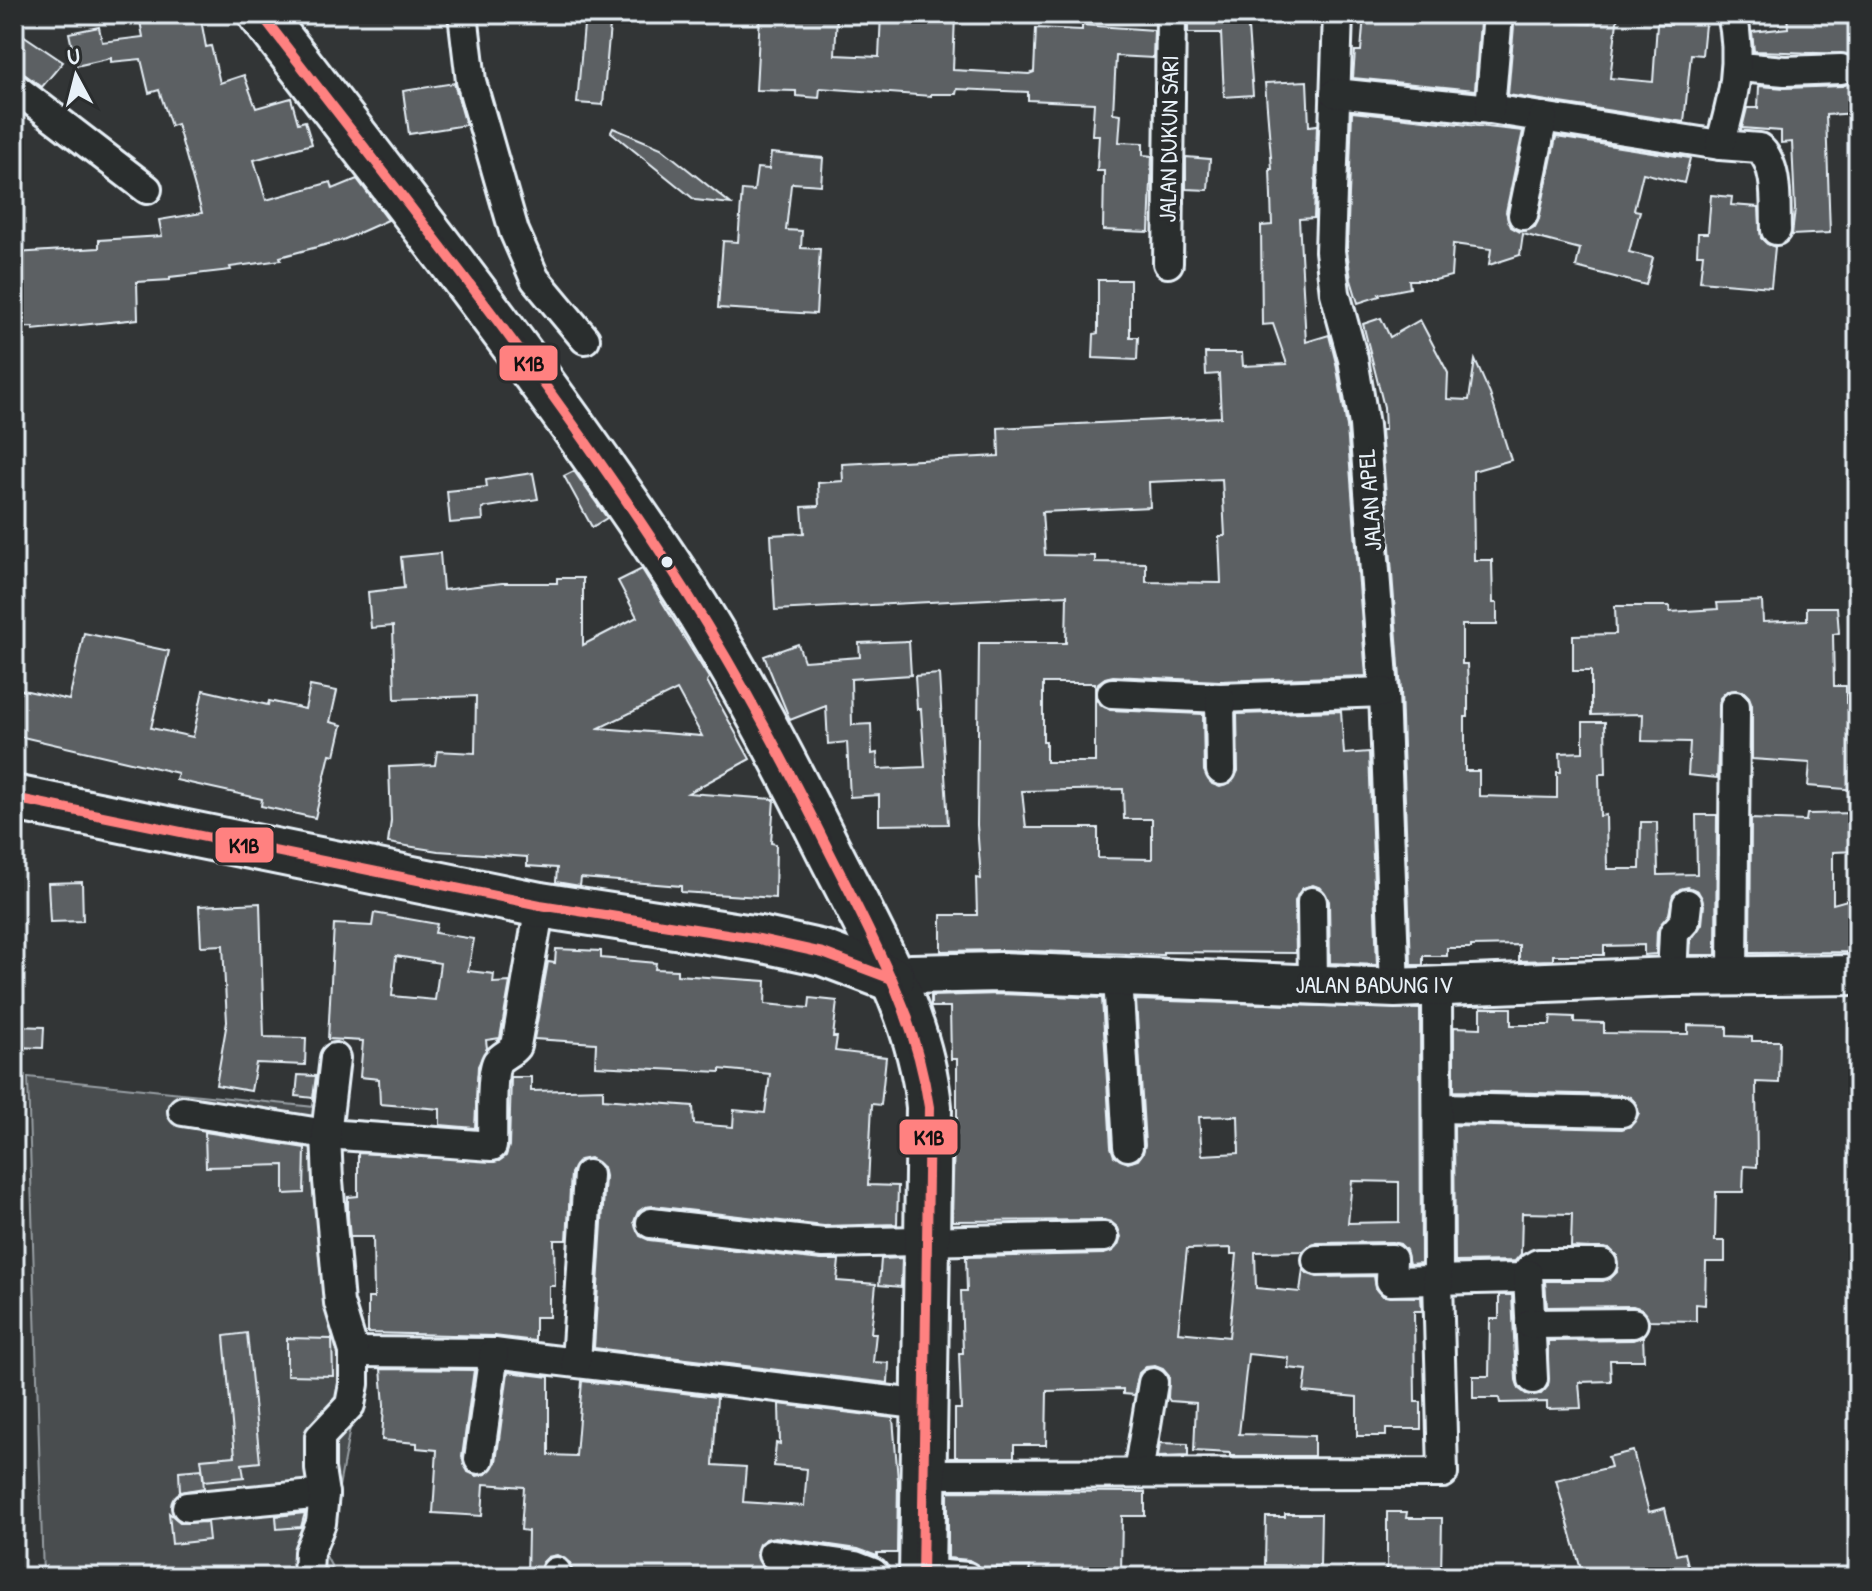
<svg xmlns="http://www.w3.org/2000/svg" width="1872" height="1591" viewBox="0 0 1872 1591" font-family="'Patrick Hand',sans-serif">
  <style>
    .green { fill: #494d4f; stroke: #989fa4; stroke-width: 2 }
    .building { fill: #5c6063; stroke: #e8f1f8; stroke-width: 2; fill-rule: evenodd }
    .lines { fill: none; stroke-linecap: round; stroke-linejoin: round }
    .street-casing { stroke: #e8f1f8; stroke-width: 34 }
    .secondary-casing { stroke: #e8f1f8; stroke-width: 44 }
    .highway-casing { stroke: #e8f1f8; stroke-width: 50 }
    .street { stroke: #2a2d2e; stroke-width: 28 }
    .secondary { stroke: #2a2d2e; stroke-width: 38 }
    .highway { stroke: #2a2d2e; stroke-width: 44 }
    .bus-1-casing { stroke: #2a2d2e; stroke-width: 16 }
    .bus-1 { stroke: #ff8180; stroke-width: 10 }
    .bus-dot { fill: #e8f1f8; stroke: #2a2d2e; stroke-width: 3 }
    .labels { text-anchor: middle; stroke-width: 8; stroke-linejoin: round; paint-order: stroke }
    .street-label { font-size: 24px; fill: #e8f1f8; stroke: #2a2d2e }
    .line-badge { stroke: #2a2d2e; stroke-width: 3 }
    .pale-badge-label { font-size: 22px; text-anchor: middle; font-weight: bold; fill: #111 }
  </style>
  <rect width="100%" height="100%" fill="#323536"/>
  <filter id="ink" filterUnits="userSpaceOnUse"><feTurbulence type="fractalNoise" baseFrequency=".0125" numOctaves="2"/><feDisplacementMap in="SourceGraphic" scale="16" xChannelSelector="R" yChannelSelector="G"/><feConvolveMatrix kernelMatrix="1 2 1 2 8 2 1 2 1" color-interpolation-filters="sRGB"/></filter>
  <g filter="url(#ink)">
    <path class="green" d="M28,1077L314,1107L354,1407L326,1556L337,1577H43Z"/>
    <g class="building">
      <path d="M185,14H200L206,47L211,46L220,83L244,75L256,108L291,98L298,123L305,121L312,144L254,160L266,200L331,182L333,189L357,179L388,220L343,240L280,257L281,260L230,267L231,270L170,277V280L137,282L138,319L33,330V327L14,328V253L99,248V240L162,236L159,220L202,213L177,124L171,126L159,90L149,93L141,59L111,62V58L76,66L69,33L99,27L102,42L143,37L140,21Z"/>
      <path d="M585,14H611L603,105L577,103Z"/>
      <path d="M760,14H837L835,55L879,57L881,14H955L953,70L1029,74L1034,72L1036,28L1082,30V25L1154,30L1153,58L1116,56L1113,113L1121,114L1119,142L1143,143V155L1152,156L1149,232L1103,230L1104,171H1097L1099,135H1092L1094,103L1028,100V92L957,89L956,94H931V96L820,88L819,98L796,96V91L756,90Z"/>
      <path d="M1188,14H1247L1253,95L1224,97L1221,33H1188Z"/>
      <path d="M1364,14H1417L1416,18L1480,22L1475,90L1353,78L1355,51H1361Z"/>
      <path d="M1515,14H1550V21L1591,24L1592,14H1618L1610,78L1653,82L1657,24L1671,25L1672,14H1706L1702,55L1691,54L1684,122L1508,95Z"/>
      <path d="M1787,14H1858V113L1826,115L1830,233L1792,235L1795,209L1792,142L1781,143V131L1742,128L1747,108H1758L1759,86L1785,88L1842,86L1851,83L1856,76V61L1848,54L1754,51L1752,32L1788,28Z"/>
      <path d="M14,29L63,62L42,87L24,74L14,70Z"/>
      <path d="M1307,81L1309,126L1317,125L1314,218L1299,219L1306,342L1329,335L1336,363L1347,427L1366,676L1220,681L1113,676L1105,678L1098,683L1095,693L1097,701L1110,710L1203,714L1204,771L1212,784L1220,787L1230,784L1238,771L1237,714L1341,711L1344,754L1369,752L1377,965L1330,963L1329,901L1321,888L1313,885L1303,888L1295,901L1296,953L1163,952V955L1001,950L941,951V915H977L976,878L981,879L977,825L979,643H1066L1067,595L775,610L771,535L804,533L802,507L819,506L818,483L843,481L842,464L999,456L998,428L1221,417L1219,374L1206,375L1205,353H1242L1243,366L1287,364L1273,324L1262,325L1261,226L1272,225L1270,169H1272L1265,83ZM1222,479L1225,536H1219L1221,583L1146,582V563L1095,562V556L1045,555L1042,512L1150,507L1149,482ZM1043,683H1095V762H1046V741H1043ZM1123,789L1124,819H1152V859L1098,858V828H1026L1022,791Z"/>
      <path d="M454,83L466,125L409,134L403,91Z"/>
      <path d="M1352,112L1523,131L1506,212L1511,227L1520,232L1535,227L1539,219L1556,137L1690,158L1684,183L1643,173L1634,210L1640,211L1629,252L1653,258L1646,285L1576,267L1580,249L1523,234L1520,255L1489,265L1491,249L1453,244L1451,276L1435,280H1409L1410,288L1379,294L1380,296L1358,303L1351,280L1347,250Z"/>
      <path d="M613,128L661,148L731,204L695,200L611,132Z"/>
      <path d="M771,153L823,158L821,185L793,183L791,185L786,230L802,231L801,248L820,249L816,314L718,308L723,241L738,242L742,190L754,191L757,168L769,169Z"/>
      <path d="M1186,157L1210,159L1208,190L1186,189Z"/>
      <path d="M1711,195L1732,197L1731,205L1759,207L1761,238L1767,244L1775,247L1771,287L1700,281L1703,254H1697L1698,233H1708Z"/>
      <path d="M1098,280H1130V337H1138L1137,360L1093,358L1094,334L1098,333Z"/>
      <path d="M1381,318L1390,337L1420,320L1448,373L1447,399L1469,400L1475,360L1490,394L1511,460L1473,471L1474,560H1492L1493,603H1497V625H1462V664H1467L1468,691V717H1465V771H1479V796L1557,798V772H1561L1560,753L1583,752V722H1605L1606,774H1599L1600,816L1606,815L1607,869H1640L1641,822H1657L1658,875L1697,874L1696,815H1717L1716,955H1690L1691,940L1702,924L1704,905L1698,891L1688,887L1680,889L1673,895L1669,914L1657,931L1656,954L1644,955V945L1604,946V955H1553V960L1519,961V945L1471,946V948H1447V956H1423V965H1411L1401,691L1381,430H1385L1384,407L1363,324Z"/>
      <path d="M574,471L607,518L592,527L564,476Z"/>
      <path d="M533,473L538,499L482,508L483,520L450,523L447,491L487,487L486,480Z"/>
      <path d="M440,553L443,590L502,583H557V578H583V645L637,617L618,581L642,569L709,678L707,681L750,759L688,793L774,799L771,843L776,844L775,898L681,892V886L581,878L580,886L556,882L557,868L527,866V857L438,851L388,843L391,821L389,767L435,765L437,751L475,753L476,696L395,699L393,626L371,628L368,592L404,588L401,557ZM677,690L702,736L599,728Z"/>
      <path d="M1762,601L1763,622L1807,620V607H1837L1839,633L1833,634L1834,686H1846V703L1858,704V790L1808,786L1810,763L1752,759V705L1749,697L1743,691H1727L1720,698L1717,778L1688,775L1690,742L1642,741L1643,714L1591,715V671H1573V635L1616,634L1615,606H1669L1670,612L1718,609L1717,603Z"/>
      <path d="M84,633L169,651L151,728L193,737L203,690L268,705L269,701L305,709L310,686L337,691L330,722L342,725L335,755L330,754L315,818L261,806L262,799L176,780L178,773L14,735V688L69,700Z"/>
      <path d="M909,641L911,675L851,679L852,725L871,724L872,754L877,753L878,769L925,767L921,709H917L915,676L939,674L948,824L879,825V795L850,797L847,742L828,744L826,706L790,720L764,656L798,644L804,661L860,657L859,643Z"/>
      <path d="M1858,813V851L1833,852V904L1858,897V922L1849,924L1855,952L1750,953L1751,819L1806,821L1807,814Z"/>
      <path d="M82,882L83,921L50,922L48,883Z"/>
      <path d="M260,903L264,1037L306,1038L305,1065L256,1063L251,1091L216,1085L227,1022L223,945L201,946L199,906Z"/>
      <path d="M374,913L437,924L435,933L474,939L468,971L494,974L493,983L510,982L500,1038L486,1040L487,1048L478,1066L475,1128L440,1125V1109L380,1104L379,1079L360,1077L363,1041L328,1039L334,924L372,926ZM396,956L440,963L435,1000L392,996Z"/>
      <path d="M556,949L601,951V958L656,963L655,969L677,970V975L766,981L765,1004L809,1008L810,998L837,1001L833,1037H837L835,1051L886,1057L881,1105L872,1104L868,1185L898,1186L897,1224L824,1226L653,1206L645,1207L638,1212L634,1222L640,1236L649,1240L821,1260H839L837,1281L876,1284L871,1333H876L873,1362L889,1363L888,1383L594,1348L605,1176L603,1167L590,1158L580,1160L571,1173L567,1240H554L555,1286H549V1317H535V1341L494,1336L368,1333V1298H374L373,1237H350L348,1216V1197L358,1196V1153L499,1161L506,1156L509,1146L511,1077H531V1091L603,1089V1099L693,1106L694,1124L733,1127L734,1110L765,1113L770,1074L720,1069V1072L595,1066L596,1043L534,1039L548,962L555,963Z"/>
      <path d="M1000,994L1102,998L1111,1147L1114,1156L1128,1163L1138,1160L1143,1153L1145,1145L1136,1000L1420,1009L1421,1263L1409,1264L1406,1250L1400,1244L1392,1242L1317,1243L1303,1251L1255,1252L1256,1288L1300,1292L1303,1269L1308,1274L1317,1277L1374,1276L1376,1288L1383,1296L1421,1297L1422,1311H1414L1415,1402H1421V1429H1386V1436H1357V1397L1304,1392L1307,1370L1288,1368L1289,1358L1248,1354L1239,1434L1314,1436V1456H1230V1453L1194,1451L1196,1403L1170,1401L1168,1398L1169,1376L1163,1369L1155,1366L1146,1367L1139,1373L1134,1395L1123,1394V1389L1047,1391L1046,1445H1014V1457H955V1409H961L959,1353H963L961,1291H967L966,1257L1104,1254L1113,1251L1121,1237L1118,1228L1111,1222L1104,1220L952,1221L954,1135H957V1059H951L950,1007H931V996ZM1238,1116L1239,1153L1202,1155L1199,1117ZM1352,1181L1399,1182V1222L1348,1223ZM1231,1248V1254H1237L1229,1337L1178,1332L1187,1249Z"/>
      <path d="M1481,1008H1511V1025H1550L1551,1016L1574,1017V1022L1604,1023V1033L1688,1034V1025L1727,1026V1036L1752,1037V1041H1780L1779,1083L1756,1082L1757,1167L1744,1166L1743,1192H1716L1715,1241H1725V1262H1706L1705,1305L1696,1304V1321L1649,1320L1642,1309L1633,1306L1547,1307L1545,1281H1603L1611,1278L1617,1272V1256L1610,1249L1571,1247L1572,1214L1522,1213L1521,1254L1515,1261L1455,1262L1454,1125L1622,1129L1631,1126L1639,1113L1636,1103L1630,1097L1622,1095L1454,1091V1027L1481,1028Z"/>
      <path d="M15,1026L44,1027L43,1048L14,1047Z"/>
      <path d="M298,1075L316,1076L313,1098L296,1096Z"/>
      <path d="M205,1132L305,1148L304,1193L284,1194V1165L206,1167Z"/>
      <path d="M902,1258L901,1287L879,1285L881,1259Z"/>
      <path d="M1499,1295H1512L1516,1380L1519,1389L1526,1394H1541L1548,1386V1341L1633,1340L1643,1336L1644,1360H1610L1611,1381L1579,1382L1581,1408L1547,1409V1402L1500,1403L1499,1398H1473V1376H1489L1490,1319H1499Z"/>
      <path d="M247,1333L260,1462L242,1464L244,1477L204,1481L201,1459L235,1456L224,1336Z"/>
      <path d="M287,1338L332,1339L333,1376L287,1375Z"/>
      <path d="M381,1369L474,1370L462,1457L468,1472L477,1476L486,1474L496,1462L508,1372L549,1377V1455L576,1456L582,1381L717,1397L713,1465L746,1467L743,1502L804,1506L807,1469L774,1466L776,1443L780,1444L779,1404L893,1418L898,1480L897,1553H877V1556L858,1549L775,1537L766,1539L759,1544L756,1552L762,1567L771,1571L813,1577H573L570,1563L557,1555L548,1557L542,1563L539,1577H527L528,1531L521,1530L524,1487L484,1484L482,1516L433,1513L437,1450L417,1448V1443L382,1440L384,1405Z"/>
      <path d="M1160,1443L1188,1444V1456L1158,1457Z"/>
      <path d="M1633,1451L1649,1512L1665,1508L1676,1555L1685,1553L1691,1577H1583L1556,1480L1611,1467L1608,1457Z"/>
      <path d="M202,1469L204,1488L180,1492L179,1471Z"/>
      <path d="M948,1491L1145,1492V1516H1122L1121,1573L1029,1574L1030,1567L981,1568L969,1560L948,1558Z"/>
      <path d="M1387,1512H1407L1406,1518H1442L1441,1577H1387Z"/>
      <path d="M169,1513L181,1523L207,1522L209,1540L172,1544Z"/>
      <path d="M305,1513L301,1527L277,1529L276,1516Z"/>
      <path d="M1285,1514H1321L1320,1566L1265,1565L1266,1517H1285Z"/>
    </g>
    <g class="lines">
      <g class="street-casing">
        <g id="street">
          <path d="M463,14L471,81L514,231L535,279L585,339"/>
          <path d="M1338,14L1330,251L1335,293L1353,359L1364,425L1384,692L1395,988"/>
          <path d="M1739,67L1785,71L1841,69"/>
          <path d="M14,87L147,189"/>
          <path d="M1335,93L1490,109L1720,145L1759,148C1779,166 1775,205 1776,230"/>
          <path d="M1490,109L1498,14"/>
          <path d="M1720,145C1733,100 1743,61 1732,14"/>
          <path d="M1523,215L1543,117"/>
          <path d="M1168,263L1171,14"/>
          <path d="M1112,693L1220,698L1384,692"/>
          <path d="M1220,698L1221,770"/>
          <path d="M1312,902L1313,986"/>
          <path d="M1672,977L1674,933L1685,921L1687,904"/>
          <path d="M1733,977L1735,706"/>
          <path d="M1118,978L1128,1146"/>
          <path d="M1439,1108L1622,1112"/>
          <path d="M183,1111L326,1134L492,1146C493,1129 490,1075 497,1062C502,1055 511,1053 516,1046L540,905"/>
          <path d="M651,1223L823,1243L1104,1237"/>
          <path d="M1317,1260L1392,1259L1391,1281L1519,1278L1524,1277L1531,1268L1538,1264H1602"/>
          <path d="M1528,1274L1533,1379"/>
          <path d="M1530,1324L1633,1323"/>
          <path d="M354,1352L494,1353L925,1405"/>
          <path d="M576,1362L588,1175"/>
          <path d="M479,1459L494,1353"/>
          <path d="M1138,1473L1153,1383"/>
          <path d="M924,1474L1443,1473L1438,1280L1437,987"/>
          <path d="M187,1507L324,1494"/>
          <path d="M773,1554L855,1566L873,1573L876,1577"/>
          <path d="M922,1573L967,1577"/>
          <path d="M308,1577L309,1552L321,1523L324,1494L320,1469V1437L350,1405L354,1384V1352L339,1303L328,1181L326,1134L335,1058"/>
          <path d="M556,1577V1572"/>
        </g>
      </g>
      <g class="secondary-casing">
        <path id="secondary" d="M892,979L911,974L1000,972L1395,988L1672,977L1858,975"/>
      </g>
      <g class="highway-casing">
        <g id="highway">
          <path d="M261,14C398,192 538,369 663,556C727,651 780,752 831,855C871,934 921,1017 929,1107L922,1577"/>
          <path d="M14,798L540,905L759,939L823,953L892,979"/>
        </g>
      </g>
      <use href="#street" class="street"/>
      <use href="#secondary" class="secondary"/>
      <use href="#highway" class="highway"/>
      <g class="bus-1-casing">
        <g id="bus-1">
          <path d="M261,14C407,203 559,391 687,593C738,674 783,758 825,843C868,929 915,1010 929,1107L922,1577"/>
          <path d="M14,798L540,905L759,939L823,953L892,979L908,1018"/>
        </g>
      </g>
      <use href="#bus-1" class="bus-1"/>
    </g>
  </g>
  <circle class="bus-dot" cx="667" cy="562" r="7"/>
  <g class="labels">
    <g class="street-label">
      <text transform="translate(1169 139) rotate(-89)" y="8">JALAN DUKUN SARI</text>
      <text transform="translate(1370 500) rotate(-94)" y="8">JALAN APEL</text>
      <text x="1374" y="993">JALAN BADUNG IV</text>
    </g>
  </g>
  <g class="line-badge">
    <rect x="498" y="344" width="61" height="38" rx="8" fill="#ff8180"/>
    <rect x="214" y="826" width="61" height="38" rx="8" fill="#ff8180"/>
    <rect x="898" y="1118" width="61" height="38" rx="8" fill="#ff8180"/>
  </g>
  <g class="pale-badge-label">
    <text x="529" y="371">K1B</text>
    <text x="244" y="853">K1B</text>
    <text x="929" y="1145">K1B</text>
  </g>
  <rect width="1872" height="1591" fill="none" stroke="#2a2d2e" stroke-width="48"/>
  <rect x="24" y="24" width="1824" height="1543" fill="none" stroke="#e8f1f8" stroke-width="3" filter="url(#ink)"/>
  <g transform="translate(76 76) rotate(353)" stroke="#2a2d2e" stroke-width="6" paint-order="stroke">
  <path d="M0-6L14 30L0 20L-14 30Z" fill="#e8f1f8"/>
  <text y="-12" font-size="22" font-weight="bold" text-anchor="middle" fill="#e8f1f8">U</text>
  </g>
</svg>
